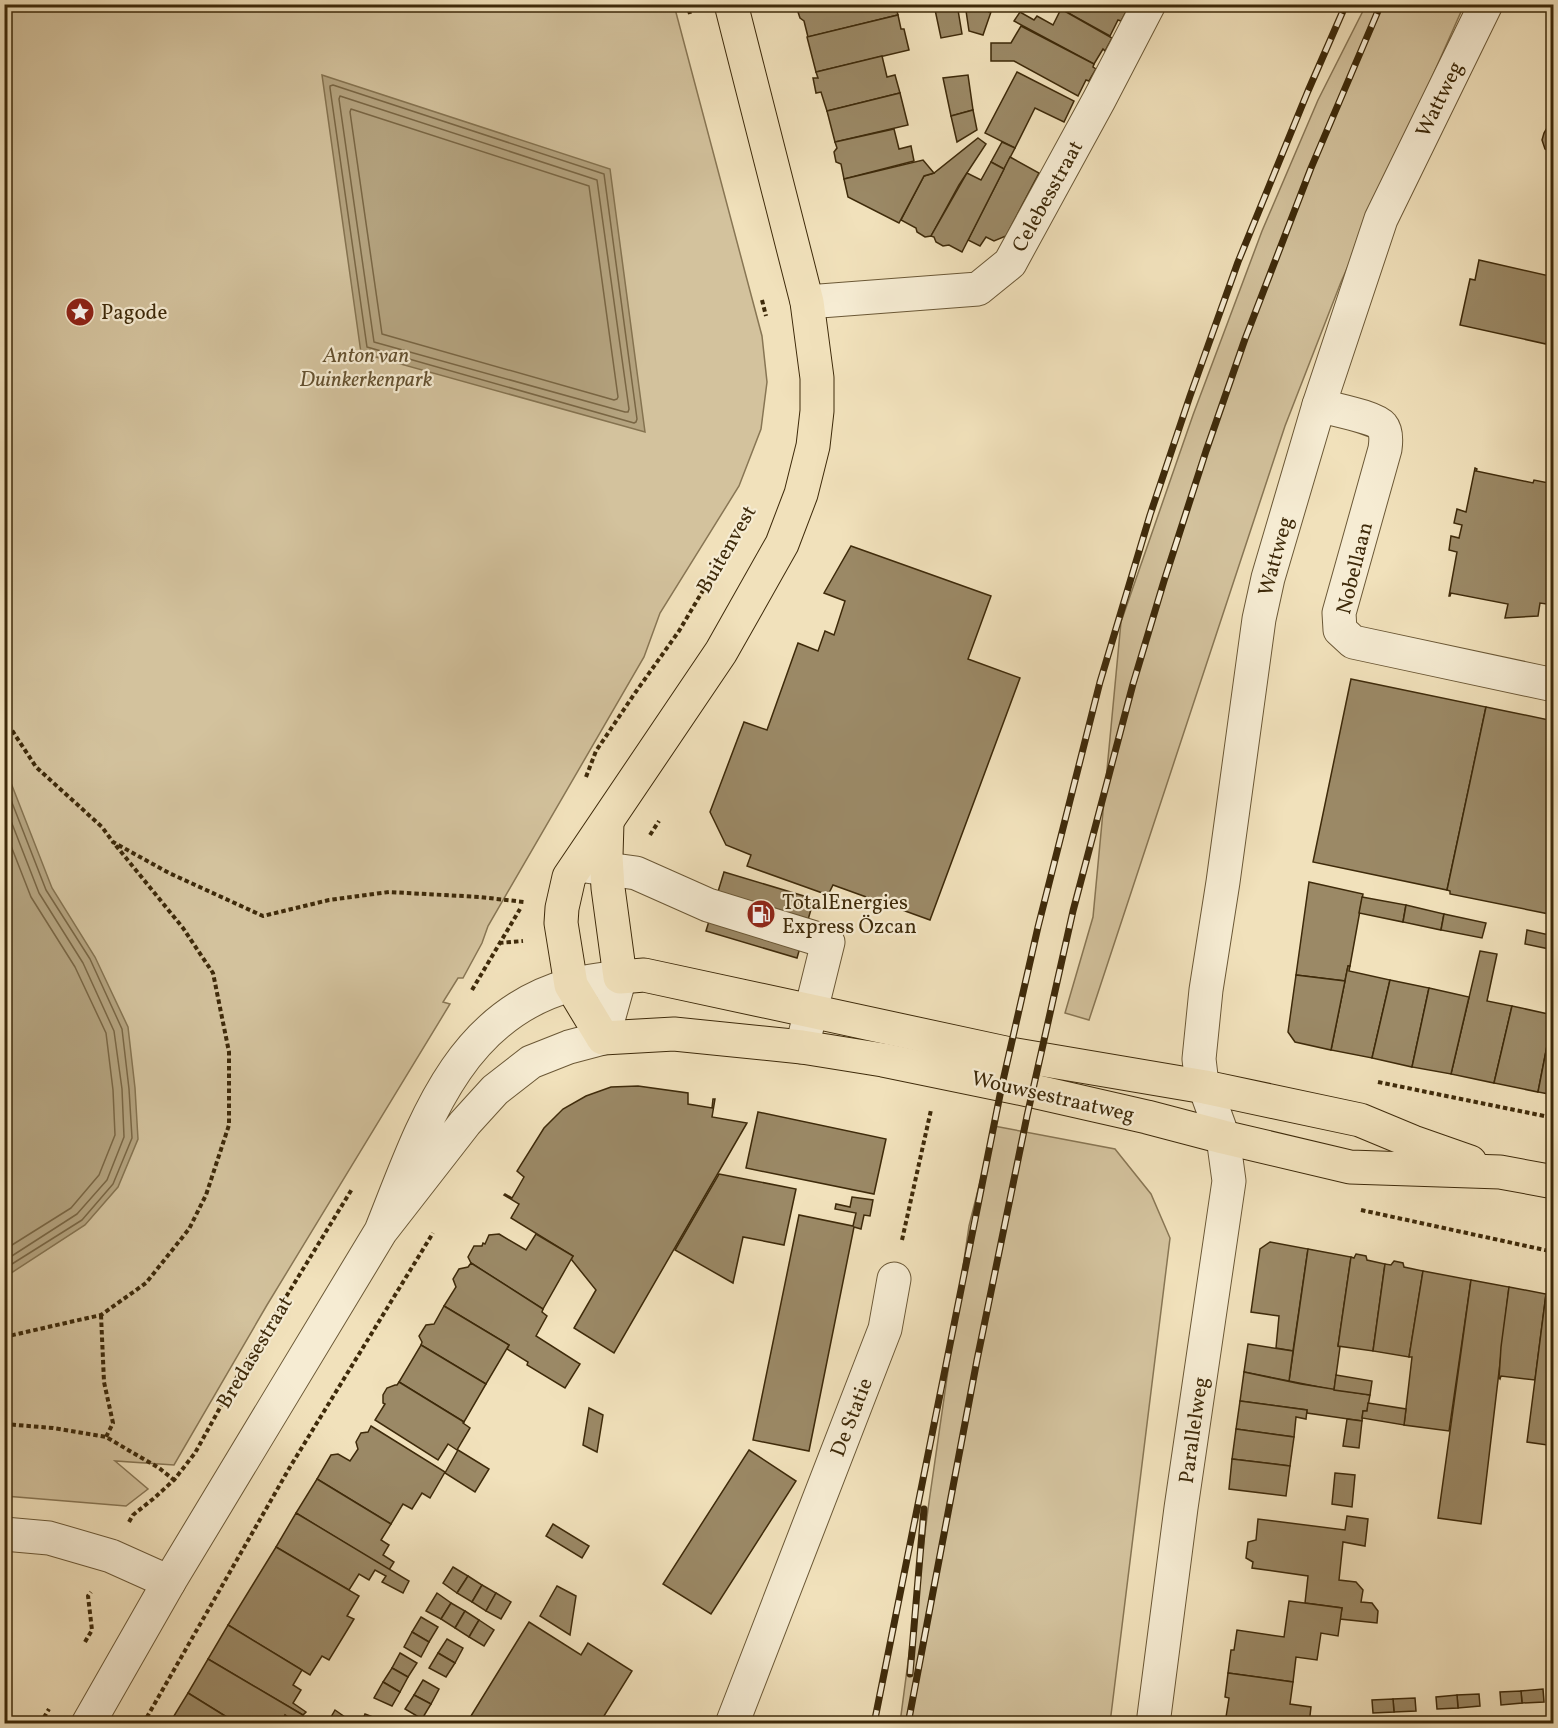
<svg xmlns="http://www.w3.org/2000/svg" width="1558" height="1728" viewBox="0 0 1558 1728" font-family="Vollkorn,serif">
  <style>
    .green { fill: #d3c29d; stroke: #887654; stroke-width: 1.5 }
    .water { fill: #b4a37f; stroke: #857350; stroke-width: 1.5 }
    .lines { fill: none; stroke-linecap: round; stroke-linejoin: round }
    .shore { stroke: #796644; stroke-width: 1.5 }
    .building { fill: #9b8966; stroke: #3e2a0a; stroke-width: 1.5 }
    .minor-casing { stroke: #6b5836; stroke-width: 35 }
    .major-casing { stroke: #3e2a0a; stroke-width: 35 }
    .path { stroke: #3e2a0a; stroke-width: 4; stroke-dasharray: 4.5 3; stroke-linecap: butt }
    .minor { stroke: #f6ecd3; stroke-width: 33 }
    .major { stroke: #f1e1bb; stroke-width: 33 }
    .rail-casing { stroke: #3e2a0a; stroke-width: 7 }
    .rail { stroke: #f6ecd3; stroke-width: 4.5; stroke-dasharray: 14; stroke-linecap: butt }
    .labels { text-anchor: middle; stroke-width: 4.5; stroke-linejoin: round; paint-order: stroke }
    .street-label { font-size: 21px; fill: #3e2a0a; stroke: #f6ecd3 }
    .poi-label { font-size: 21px; fill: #3e2a0a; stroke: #f6ecd3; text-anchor: start }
    .park-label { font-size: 21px; font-style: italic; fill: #63502f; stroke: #f6ecd3 }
  </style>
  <rect width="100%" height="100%" fill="#f1e1bb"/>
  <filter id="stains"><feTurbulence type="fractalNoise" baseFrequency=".00333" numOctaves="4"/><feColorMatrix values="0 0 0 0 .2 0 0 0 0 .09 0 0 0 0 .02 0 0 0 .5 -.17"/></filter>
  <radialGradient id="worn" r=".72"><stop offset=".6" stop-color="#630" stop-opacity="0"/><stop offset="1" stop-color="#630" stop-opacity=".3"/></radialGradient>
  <g class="green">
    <path d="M4,5H674L762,336L767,382L761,429L739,486L660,613L644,657L488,926L482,943L463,978H458L443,1002L450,1004L267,1305L174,1465L115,1461L148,1489L126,1506L5,1496Z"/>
    <path d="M1366,5H1464L1341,282L1285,426L1089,1020L1065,1013L1093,917L1121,622L1193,415L1262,231L1318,100Z"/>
    <path d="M994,1126L1115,1149L1151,1194L1170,1238L1110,1723H900L929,1502L969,1226Z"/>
  </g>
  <g class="water">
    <path d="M322,75L610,169L645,432L361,353Z"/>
    <path d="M4,765L52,888L95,957L128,1027L135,1088L138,1139L118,1187L85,1225L5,1277Z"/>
  </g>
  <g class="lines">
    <g class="shore">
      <path d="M333,85L604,174L637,419L636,422L634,423L367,347L330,88V86Z"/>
      <path d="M340,96L597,180L629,409L628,412H625L374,342L339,99Z"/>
      <path d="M351,109L589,186L618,397L617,399L614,400L382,334L350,112Z"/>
      <path d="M4,782L46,890L90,959L122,1029L129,1089L132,1138L113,1184L82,1220L4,1269"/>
      <path d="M4,803L39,893L83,963L114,1031L122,1089L124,1137L107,1180L77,1214L4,1261"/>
      <path d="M4,828L31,897L75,967L106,1033L113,1090L115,1135L99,1175L71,1208L4,1250"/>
    </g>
  </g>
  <g class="building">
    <path d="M800,4H895L898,15L808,37L804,21L800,18L797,9Z"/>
    <path d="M957,4L962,34L941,38L934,5Z"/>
    <path d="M965,4H975L991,12L983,35L969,31Z"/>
    <path d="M975,4H993L989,12Z"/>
    <path d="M1052,4H1126L1125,6L1128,8L1121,21L1118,20L1110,36Z"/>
    <path d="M1061,9L1112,38L1105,51L1103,49L1094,64L1014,21L1020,12L1034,20L1037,16L1053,25Z"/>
    <path d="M898,15L901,29H904L909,50L816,72L807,37Z"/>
    <path d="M1021,26L1094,64L1093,67L1096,69L1089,81L1086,80L1078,96L1014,61H991V43H1011Z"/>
    <path d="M882,56L887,77L895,75L900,93L827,111L821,92L816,93L813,78H818L816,72Z"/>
    <path d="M1017,72L1074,101L1064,122L1035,108L1015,148L985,133Z"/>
    <path d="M968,75L973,110L951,116L943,78Z"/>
    <path d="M900,93L908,125L835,142L827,111Z"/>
    <path d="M973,110L977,130L957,142L951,116Z"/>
    <path d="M1554,116V154L1545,149L1542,140L1544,133Z"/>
    <path d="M894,129L899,149L911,146L914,161L844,179L841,164L836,162L834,152L837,148L835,142Z"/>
    <path d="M978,138L986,144L959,185L931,236L925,237L917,232L916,228L901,220L924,176L934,173Z"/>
    <path d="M1002,142L1015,148L1004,169L991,162Z"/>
    <path d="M1010,157L1039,173L1006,236L994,241L986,237L980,246L968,240Z"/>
    <path d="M923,160L934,173L924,176L899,223L848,197L844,179Z"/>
    <path d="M991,162L1004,169L962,252L949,245L943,246L936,242L934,237L931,236L967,173L981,180Z"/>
    <path d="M1479,260L1554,277V310L1546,344L1460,325L1470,279L1475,280Z"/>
    <path d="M1475,468L1477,469L1476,471L1533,483L1534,480L1554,484V605L1540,603L1538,616L1505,618L1508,604L1451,593L1450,596H1449L1457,552L1449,550L1451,536L1459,538L1462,525L1454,523L1457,509L1466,512Z"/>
    <path d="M851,546L991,596L968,659L1020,678L930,920L833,885L828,895L747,866L751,855L726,845L710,812L744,722L767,730L798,643L818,651L825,631L834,635L845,601L824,593Z"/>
    <path d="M1351,679L1486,707L1447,890L1313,862Z"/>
    <path d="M1486,707L1554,721V915L1450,894V891L1447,890Z"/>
    <path d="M724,872L814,899L797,958L706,931Z"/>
    <path d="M1309,882L1363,894L1350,966H1348L1345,981L1296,975Z"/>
    <path d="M1362,897L1406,905L1403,922L1359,913Z"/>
    <path d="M1406,905L1444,914L1441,930L1403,922Z"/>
    <path d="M1444,914L1486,923L1482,938L1441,930Z"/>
    <path d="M1527,930L1554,936V950L1525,944Z"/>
    <path d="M1480,951L1497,954L1487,1001L1512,1006L1494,1083L1451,1074Z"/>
    <path d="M1348,966H1350L1349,971L1390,980L1372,1058L1331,1050Z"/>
    <path d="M1296,975L1345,981L1331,1050L1295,1042L1288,1032Z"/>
    <path d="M1390,980L1429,988L1412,1067L1372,1058Z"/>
    <path d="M1429,988L1469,997L1451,1074L1412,1067Z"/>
    <path d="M1512,1006L1553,1015L1538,1092L1494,1083Z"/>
    <path d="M1553,1015H1554V1095L1538,1092Z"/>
    <path d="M638,1086L688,1093V1104L712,1108L713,1099H715L712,1117L747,1123L614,1353L574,1328L596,1290L571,1259L573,1256L511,1218L519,1204L504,1195L505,1194L512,1198L524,1177L517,1171L544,1128L563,1109L586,1096L611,1087Z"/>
    <path d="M758,1112L886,1139L874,1194L746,1168Z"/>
    <path d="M719,1174L796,1189L784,1245L743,1237L733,1283L675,1250Z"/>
    <path d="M852,1197L873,1200L870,1216L864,1215L861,1229L854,1227L809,1451L753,1440L799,1215L853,1226L856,1213L835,1209L836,1204L850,1207Z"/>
    <path d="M499,1234L526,1250L536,1234L573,1256L543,1309L471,1263L468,1257L474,1246H482L483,1243L485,1244L489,1235Z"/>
    <path d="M1270,1242L1308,1249L1293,1351L1276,1348L1279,1316L1251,1312L1260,1249Z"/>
    <path d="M1308,1249L1351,1257L1338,1346L1340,1347L1334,1390L1289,1381Z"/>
    <path d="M1356,1254L1366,1256L1367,1260L1385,1264L1373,1351L1338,1346L1351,1257L1354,1258Z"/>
    <path d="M1394,1261L1403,1263L1404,1267L1423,1271L1409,1357L1373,1351L1385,1264L1391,1265Z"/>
    <path d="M471,1263L543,1309L542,1312L547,1316L536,1336L580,1364L565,1388L527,1365L528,1362L507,1349L509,1345L444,1306L456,1287L453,1279L459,1269L468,1267Z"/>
    <path d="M1423,1271L1471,1280L1449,1431L1404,1425L1412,1357H1409Z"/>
    <path d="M1471,1280L1509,1287L1481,1524L1438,1518Z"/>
    <path d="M1509,1287L1546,1294L1535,1380L1501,1376L1500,1379L1499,1378L1501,1347Z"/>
    <path d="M1546,1294L1554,1296V1446L1527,1442Z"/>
    <path d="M444,1306L509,1345L486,1384L421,1345L422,1342L419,1336L426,1325L434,1324Z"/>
    <path d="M1248,1344L1293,1351L1289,1381L1244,1372Z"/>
    <path d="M421,1345L486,1384L464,1422L399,1382Z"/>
    <path d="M1244,1372L1301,1384L1370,1395L1367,1411H1363L1362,1421L1307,1413V1410L1240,1401Z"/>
    <path d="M1336,1375L1372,1381L1370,1395L1334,1390Z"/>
    <path d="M399,1382L464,1422L463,1423L470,1428L457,1450L448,1444L438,1460L375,1420L385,1404L383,1403V1395L387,1388L395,1385H397Z"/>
    <path d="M1240,1401L1307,1410L1306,1419L1296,1417L1294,1437L1236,1429Z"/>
    <path d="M1368,1403L1406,1409L1404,1425L1362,1418L1363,1411H1367Z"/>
    <path d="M589,1408L603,1415L597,1452L583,1445Z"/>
    <path d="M1347,1419L1362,1421L1359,1448L1343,1446Z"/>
    <path d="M371,1426L445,1472L430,1498L422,1493L412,1509L403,1504L391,1524L317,1479L331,1455L338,1454L350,1461L358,1449L356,1442L361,1433L368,1432Z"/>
    <path d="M1236,1429L1294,1437L1290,1466L1232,1459Z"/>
    <path d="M458,1450L489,1469L475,1492L445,1473Z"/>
    <path d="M749,1450L796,1481L711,1614L663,1584Z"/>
    <path d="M1232,1459L1290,1466L1286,1496L1229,1489Z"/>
    <path d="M1335,1473L1355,1475L1352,1507L1332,1504Z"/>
    <path d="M317,1479L391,1524L381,1540L389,1545L383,1555L394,1562L389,1570L296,1513Z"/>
    <path d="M296,1513L409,1581L403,1593L382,1582L386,1576L375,1570L369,1580L359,1574L349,1590L276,1547Z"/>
    <path d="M1347,1516L1368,1519L1365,1546L1343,1542L1339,1580L1356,1582L1363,1590L1361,1602L1372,1603L1378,1611L1377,1623L1340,1619L1342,1608L1305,1603L1308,1576L1252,1568L1253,1562L1246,1558L1248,1542L1256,1540L1258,1519L1345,1530Z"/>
    <path d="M553,1524L589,1546L582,1558L546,1536Z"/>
    <path d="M276,1547L359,1596L347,1616L354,1619L329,1660L322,1656L310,1675L228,1625Z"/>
    <path d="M453,1567L468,1576L457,1593L443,1583Z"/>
    <path d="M468,1576L482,1585L472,1602L457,1593Z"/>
    <path d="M482,1585L496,1593L486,1611L472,1602Z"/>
    <path d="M557,1586L576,1596L570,1635L540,1616Z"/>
    <path d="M437,1593L451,1603L441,1619L426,1611Z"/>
    <path d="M496,1593L511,1602L501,1619L486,1611Z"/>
    <path d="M1289,1601L1342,1608L1338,1636L1321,1633L1317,1660L1296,1657L1293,1682L1228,1673L1231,1650H1234L1237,1630L1284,1637Z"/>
    <path d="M451,1603L465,1611L455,1628L441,1619Z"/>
    <path d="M465,1611L479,1620L469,1637L455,1628Z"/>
    <path d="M421,1617L438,1627L429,1642L412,1632Z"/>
    <path d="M479,1620L494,1630L484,1646L469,1637Z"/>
    <path d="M529,1622L581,1655L588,1643L632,1671L599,1724H466Z"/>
    <path d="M228,1625L302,1670L293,1685L301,1690L293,1703L306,1712L303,1715L208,1659Z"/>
    <path d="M412,1632L429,1642L421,1657L404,1647Z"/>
    <path d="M447,1639L463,1648L455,1663L438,1653Z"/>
    <path d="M400,1653L417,1663L408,1677L392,1668Z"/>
    <path d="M438,1653L455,1663L446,1677L429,1668Z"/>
    <path d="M208,1659L303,1715L298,1724L285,1715L281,1724H274L271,1721L270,1724H238L188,1693Z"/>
    <path d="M392,1668L408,1677L400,1692L383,1682Z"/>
    <path d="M1228,1673L1293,1682L1290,1704L1311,1707L1309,1724H1278L1226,1717L1229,1698L1225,1697Z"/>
    <path d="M423,1680L439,1689L431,1704L414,1695Z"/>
    <path d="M383,1682L400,1692L392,1706L374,1698Z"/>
    <path d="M1543,1689L1544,1702L1522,1703L1521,1691Z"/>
    <path d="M1521,1691L1522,1703L1501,1705L1500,1692Z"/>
    <path d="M188,1693L238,1724H169Z"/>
    <path d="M1479,1694L1480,1706L1458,1708L1457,1695Z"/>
    <path d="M414,1695L431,1704L422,1719L405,1709Z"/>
    <path d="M1457,1695L1458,1708L1437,1709L1436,1697Z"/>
    <path d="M1415,1698L1416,1711L1394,1712L1393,1699Z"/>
    <path d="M1393,1699L1394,1712L1373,1713L1372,1700Z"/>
    <path d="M335,1710L355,1724H327Z"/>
    <path d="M365,1714L383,1721L382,1724H361Z"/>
  </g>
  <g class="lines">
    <g class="minor-casing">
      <g id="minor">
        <path d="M807,302L978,289L1010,263L1099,100L1149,4"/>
        <path d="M1319,405C1331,409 1375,417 1382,426C1387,432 1386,442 1385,449L1339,613L1340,630L1353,642L1554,685"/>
        <path d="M578,865L636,873L708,905L828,942L802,1047"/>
        <path d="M4,1534L49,1538L111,1556L169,1582"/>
        <path d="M88,1724L169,1582L381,1231L465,1123L495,1090L531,1062L569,1047L603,1038L620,977C604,979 587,981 571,985C455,1016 421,1132 381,1231"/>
        <path d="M732,1724L885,1329L894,1279"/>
        <path d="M1153,1724L1181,1508L1229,1181L1223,1137L1201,1076L1199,1059L1206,990L1223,882L1259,619L1268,578L1319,405L1381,219L1486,4"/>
      </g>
    </g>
    <g class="major-casing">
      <g id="major">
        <path d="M731,4L807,302L817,378V411L813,446L801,494L782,544L721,652L569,877L562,908L561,923L571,985L603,1038L674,1034L802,1047L883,1060L1033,1091L1147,1117L1223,1137L1350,1167L1500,1172L1554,1182"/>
        <path d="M607,822L606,856L608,888L620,977L644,975L1010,1054L1205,1087L1360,1120L1413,1142L1470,1162"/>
      </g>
    </g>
    <g class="path">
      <path d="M687,4L690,14"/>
      <path d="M762,300L766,316"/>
      <path d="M4,718L36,767L102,827L113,842L169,873L263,916L329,900L389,892L480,897L524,902"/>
      <path d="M586,777L596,751L635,693L679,631L747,516"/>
      <path d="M650,835L659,821"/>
      <path d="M499,943L523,941"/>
      <path d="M472,990L520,909"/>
      <path d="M1378,1082L1554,1118"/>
      <path d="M1361,1210L1554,1252"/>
      <path d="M902,1240L931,1110"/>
      <path d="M101,1315L104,1382L113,1423L106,1437"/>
      <path d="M4,1337L101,1315L146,1283L189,1229L206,1195L229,1125V1052L213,973L183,928L113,842"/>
      <path d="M4,1424L53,1428L106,1437L159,1468L174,1480"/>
      <path d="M129,1522L133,1515L153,1499L174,1480L195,1453L237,1377L352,1189"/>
      <path d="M85,1642L92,1630L88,1596L91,1592"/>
      <path d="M40,1724L49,1709"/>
      <path d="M143,1724L290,1467L433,1233"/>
    </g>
    <use href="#minor" class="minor"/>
    <use href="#major" class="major"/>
    <g class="rail-casing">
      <g id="rail">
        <path d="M910,1674L924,1509"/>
        <path d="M874,1724L1002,1085L1038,927L1100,682L1150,515L1190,396L1238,262L1308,91L1346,4"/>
        <path d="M908,1724L977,1360L1027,1116L1073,911L1133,684L1164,581L1206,451L1245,339L1311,168L1381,4"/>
      </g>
    </g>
    <use href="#rail" class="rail"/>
  </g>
  <defs>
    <g id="sight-disc" transform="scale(1.5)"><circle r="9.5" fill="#8f2418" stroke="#f6ecd3"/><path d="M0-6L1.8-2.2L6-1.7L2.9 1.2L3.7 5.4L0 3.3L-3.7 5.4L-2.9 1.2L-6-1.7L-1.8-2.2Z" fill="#fff"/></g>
    <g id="fuel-disc" transform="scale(1.5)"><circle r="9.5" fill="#8f2418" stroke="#f6ecd3"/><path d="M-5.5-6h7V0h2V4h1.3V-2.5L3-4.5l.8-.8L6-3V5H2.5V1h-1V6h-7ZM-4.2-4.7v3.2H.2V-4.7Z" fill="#fff"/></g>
  </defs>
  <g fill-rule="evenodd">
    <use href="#sight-disc" x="80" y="312"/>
    <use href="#fuel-disc" x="761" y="914"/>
  </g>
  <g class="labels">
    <g class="street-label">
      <text transform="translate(1439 99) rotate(-64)" y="7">Wattweg</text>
      <text transform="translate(1047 196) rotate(-61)" y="7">Celebesstraat</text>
      <text transform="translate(726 549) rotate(-60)" y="7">Buitenvest</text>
      <text transform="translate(1275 556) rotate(-75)" y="7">Wattweg</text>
      <text transform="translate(1354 568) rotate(-76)" y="7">Nobellaan</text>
      <text transform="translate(1053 1096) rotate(13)" y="7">Wouwsestraatweg</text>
      <text transform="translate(254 1352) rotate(-59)" y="7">Bredasestraat</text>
      <text transform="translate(851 1417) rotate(-69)" y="7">De Statie</text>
      <text transform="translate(1193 1430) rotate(-82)" y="7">Parallelweg</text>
    </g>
    <g class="poi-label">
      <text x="101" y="319">Pagode</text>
      <text x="782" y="909">TotalEnergies<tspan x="782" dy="24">Express Özcan</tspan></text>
    </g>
    <g class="park-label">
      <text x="366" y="362">Anton van<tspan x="366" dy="24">Duinkerkenpark</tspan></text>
    </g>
  </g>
  <rect width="1558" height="1728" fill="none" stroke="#f1e1bb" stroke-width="24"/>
  <rect x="6" y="6" width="1546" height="1716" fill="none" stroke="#3e2a0a" stroke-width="3"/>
  <rect x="12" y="12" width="1534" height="1704" fill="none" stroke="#3e2a0a" stroke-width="1.5"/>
  <rect width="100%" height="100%" filter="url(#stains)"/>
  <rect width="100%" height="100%" fill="url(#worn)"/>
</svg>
